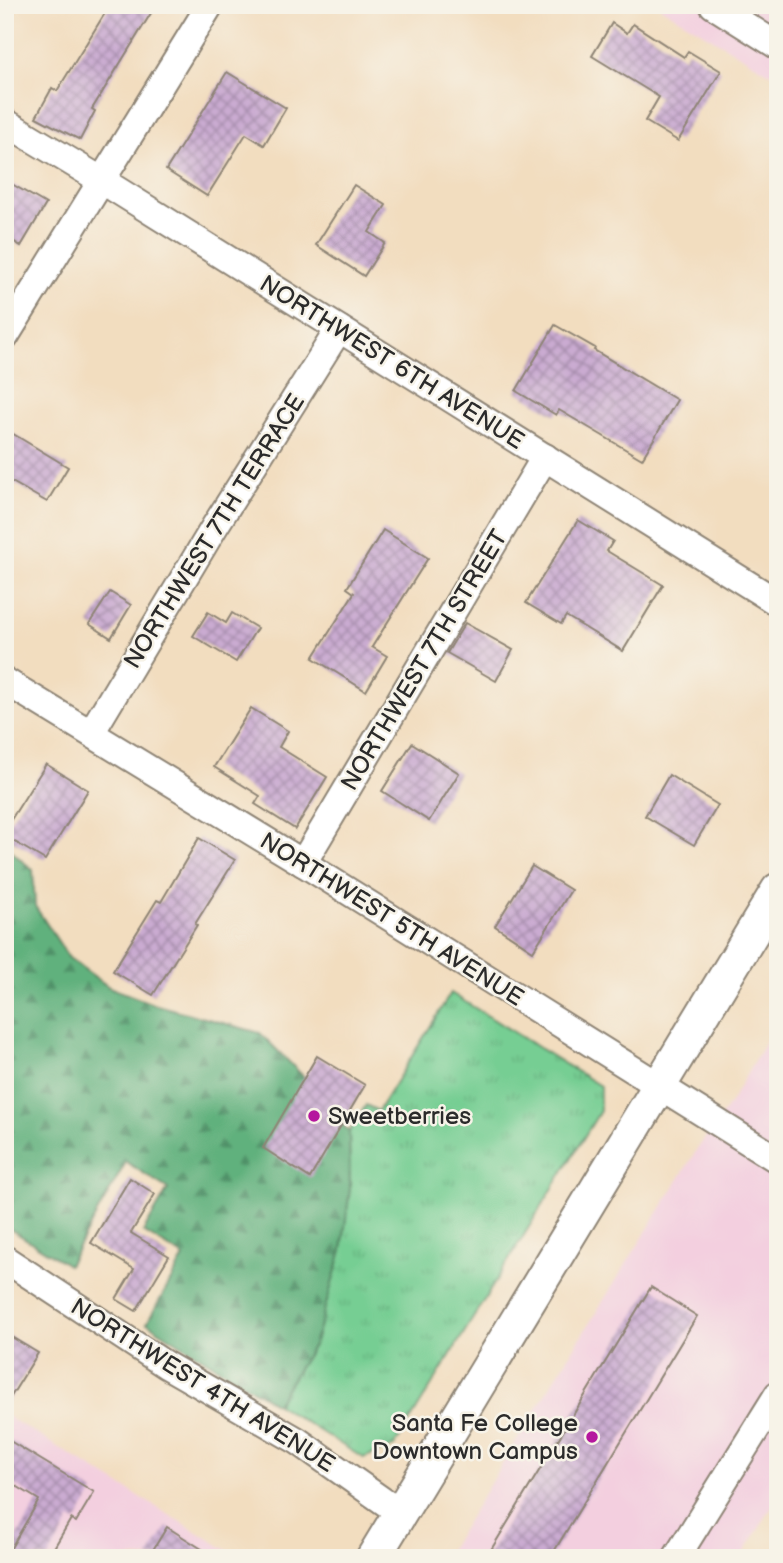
<svg xmlns="http://www.w3.org/2000/svg" width="783" height="1563" viewBox="0 0 783 1563" font-family="'Balsamiq Sans',sans-serif">
  <style>
    .built { fill: #f3cfdf }
    .grass { fill: url(#grass-tufts); stroke: #507c5f; stroke-width: 2 }
    .forest { fill: url(#forest-firs); stroke: #466e54; stroke-width: 2 }
    .building { fill: url(#building-cross-hatch) }
    .lines { fill: none; stroke-linecap: round; stroke-linejoin: round }
    .minor-casing { stroke: #8e8475; stroke-width: 30 }
    .tertiary-casing { stroke: #8e8475; stroke-width: 37 }
    .minor { stroke: #fff; stroke-width: 26 }
    .tertiary { stroke: #fff; stroke-width: 33 }
    .poi-dot { fill: #b5179e; stroke: #f7f3e8; stroke-width: 2.5 }
    .labels { text-anchor: middle; stroke-width: 5; stroke-linejoin: round; paint-order: stroke }
    .street-label { font-size: 24px; fill: #2b2b2b; stroke: #f7f3e8 }
    .poi-label { font-size: 24px; fill: #2b2b2b; stroke: #f7f3e8; text-anchor: start }
  </style>
  <defs>
    <pattern id="grass-tufts" width="24" height="20" patternUnits="userSpaceOnUse" patternTransform="scale(1.75)"><rect width="24" height="20" fill="#76ce93"/><path d="M3 7l-1-3M5 7V3M7 7l1-3M15 17l-1-3M17 17v-4M19 17l1-3" fill="none" stroke="#66b17f"/></pattern>
    <pattern id="forest-firs" width="22" height="20" patternUnits="userSpaceOnUse" patternTransform="scale(1.75)"><rect width="22" height="20" fill="#60b17d"/><path d="M5 1l3.5 6h-7zM16 11l3.5 6h-7z" fill="#4f9067"/></pattern>
    <pattern id="building-cross-hatch" width="8" height="8" patternUnits="userSpaceOnUse" patternTransform="scale(1.75)"><rect width="8" height="8" fill="#caabd1"/><path d="M0 0l8 8M0 8l8-8" fill="none" stroke="#a48baa"/></pattern>
  </defs>
  <rect width="100%" height="100%" fill="#f7f3e8"/>
  <filter id="ink" filterUnits="userSpaceOnUse"><feTurbulence type="fractalNoise" baseFrequency=".0143" numOctaves="2"/><feDisplacementMap in="SourceGraphic" scale="14" xChannelSelector="R" yChannelSelector="G"/><feConvolveMatrix kernelMatrix="1 2 1 2 8 2 1 2 1" color-interpolation-filters="sRGB"/></filter>
  <filter id="wash" filterUnits="userSpaceOnUse"><feTurbulence type="fractalNoise" baseFrequency=".00686" numOctaves="4" result="noise"/><feDisplacementMap in="SourceGraphic" scale="28" xChannelSelector="R" yChannelSelector="G"/><feGaussianBlur stdDeviation="1.57" result="paint"/><feColorMatrix in="noise" values="0 0 0 0 0 0 0 0 0 0 0 0 0 0 0 0 0 1.4 0 .05"/><feComposite in="paint" operator="in"/></filter>
  <g filter="url(#wash)">
    <rect width="100%" height="100%" fill="#f2ddbf"/>
    <g class="built">
      <path d="M661,5H778V78L660,7Z"/>
      <path d="M778,1020V1497L741,1558H444L698,1148L729,1105Z"/>
      <path d="M5,1415L240,1558H5Z"/>
    </g>
    <path class="grass" d="M451,993L600,1086V1111L394,1447L363,1458L276,1404L315,1342L350,1189L349,1132L366,1105L378,1111Z"/>
    <path class="forest" d="M5,846L33,870L35,906L69,958L109,987L153,1004L260,1033L308,1081L349,1132L350,1189L342,1250L315,1342L276,1404L147,1323L184,1257L143,1232L168,1189L126,1162L68,1265L5,1226Z"/>
    <g id="blocks">
      <g class="building">
        <path d="M110,5H156L92,109L95,111L80,140L36,117L52,88L57,91Z"/>
        <path d="M612,23L627,33L633,24L684,57L688,51L721,71L678,141L645,121L659,97L592,56Z"/>
        <path d="M227,72L286,108L264,145L246,134L207,196L166,170Z"/>
        <path d="M5,180L46,204L21,246L5,236Z"/>
        <path d="M354,185L386,205L369,232L385,243L364,276L316,245Z"/>
        <path d="M555,325L595,348L594,350L677,400L642,459L559,410L556,415L516,391Z"/>
        <path d="M5,429L68,467L47,502L5,478Z"/>
        <path d="M578,520L613,541L607,551L663,585L623,651L566,616L561,624L526,603Z"/>
        <path d="M383,530L428,558L372,647L387,656L366,691L313,658L354,593L347,588Z"/>
        <path d="M110,592L131,605L111,638L89,624Z"/>
        <path d="M208,612L226,623L232,613L257,628L236,662L193,636Z"/>
        <path d="M465,623L513,650L496,681L447,653Z"/>
        <path d="M251,708L288,731L279,747L327,777L295,829L255,804L260,796L214,767Z"/>
        <path d="M412,743L459,773L429,821L382,791Z"/>
        <path d="M46,764L88,790L45,860L5,836V829Z"/>
        <path d="M669,775L718,805L694,845L645,816Z"/>
        <path d="M199,838L235,860L195,924L197,925L153,995L113,971L157,900L161,902Z"/>
        <path d="M532,866L571,890L533,951L495,926Z"/>
        <path d="M317,1056L365,1085L310,1178L263,1148Z"/>
        <path d="M130,1178L155,1194L131,1233L169,1256L136,1311L116,1299L134,1269L91,1243Z"/>
        <path d="M651,1287L697,1316L550,1558H486Z"/>
        <path d="M5,1333L38,1353L5,1406Z"/>
        <path d="M5,1438L94,1492L76,1522L71,1519L48,1558H5L39,1500L5,1479Z"/>
        <path d="M167,1527L216,1558H148Z"/>
      </g>
    </g>
  </g>
  <g filter="url(#ink)">
    <use href="#blocks" fill-opacity="0" stroke="#8e8475" stroke-width="2"/>
    <g class="lines">
      <g class="minor-casing">
        <g id="minor">
          <path d="M713,5L778,46"/>
          <path d="M5,122L101,180L778,603"/>
          <path d="M5,337L210,5"/>
          <path d="M5,681L303,863L778,1160"/>
          <path d="M91,733L215,526L339,329"/>
          <path d="M303,863L545,457"/>
          <path d="M5,1259L166,1365L298,1441L400,1513"/>
          <path d="M676,1558L778,1394"/>
        </g>
      </g>
      <g class="tertiary-casing">
        <path id="tertiary" d="M373,1558L778,890"/>
      </g>
      <use href="#minor" class="minor"/>
      <use href="#tertiary" class="tertiary"/>
    </g>
  </g>
  <g class="poi-dot">
    <circle cx="314" cy="1116" r="7"/>
    <circle cx="592" cy="1437" r="7"/>
  </g>
  <g class="labels">
    <g class="street-label">
      <text transform="translate(392 362) rotate(32)" y="8">NORTHWEST 6TH AVENUE</text>
      <text transform="translate(214 531) rotate(-58)" y="8">NORTHWEST 7TH TERRACE</text>
      <text transform="translate(424 660) rotate(-59)" y="8">NORTHWEST 7TH STREET</text>
      <text transform="translate(392 919) rotate(32)" y="8">NORTHWEST 5TH AVENUE</text>
      <text transform="translate(203 1385) rotate(32)" y="8">NORTHWEST 4TH AVENUE</text>
    </g>
    <g class="poi-label">
      <text x="328" y="1124">Sweetberries</text>
      <text x="578" y="1431" text-anchor="end">Santa Fe College<tspan x="578" dy="28">Downtown Campus</tspan></text>
    </g>
  </g>
  <rect width="783" height="1563" fill="none" stroke="#f7f3e8" stroke-width="28"/>
</svg>
